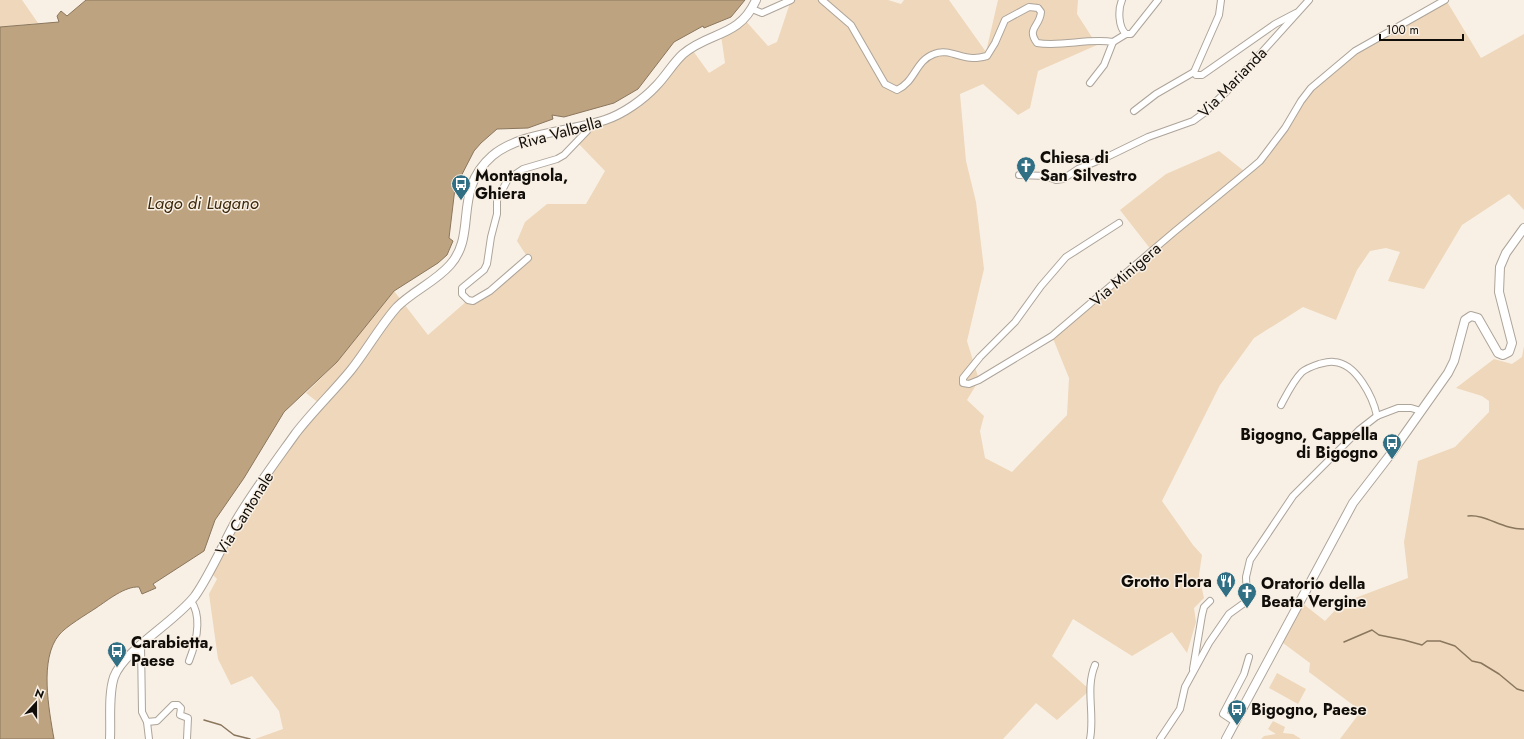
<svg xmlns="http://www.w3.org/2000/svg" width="1524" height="739" viewBox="0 0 1524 739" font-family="Jost,sans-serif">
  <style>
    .green { fill: #eed7ba }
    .water { fill: #bea380; stroke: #8a765d }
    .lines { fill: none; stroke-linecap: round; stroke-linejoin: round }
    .stream { stroke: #8a765d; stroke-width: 1.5 }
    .street-casing { stroke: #ada49a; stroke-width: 8 }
    .secondary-casing { stroke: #ada49a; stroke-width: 10 }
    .street { stroke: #fff; stroke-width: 6 }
    .secondary { stroke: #fff; stroke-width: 8 }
    .labels { text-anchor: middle; stroke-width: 3; stroke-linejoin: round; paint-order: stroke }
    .street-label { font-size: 16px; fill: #110e0a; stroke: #f9f0e5 }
    .poi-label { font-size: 16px; font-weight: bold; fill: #110e0a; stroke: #f9f0e5; text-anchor: start }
    .water-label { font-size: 17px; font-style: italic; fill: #3c280a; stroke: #f9f0e5 }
  </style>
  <rect width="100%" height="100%" fill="#f9f0e5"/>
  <g class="green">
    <path d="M0,0H22L38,23L0,27Z"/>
    <path d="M791,0H888L901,4L904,0H949L986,52L998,0H1078L1077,14L1097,45L1038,71L1030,108L1018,115L983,84L960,94L966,161L976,202L984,269L967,341L979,380L967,400L984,416L980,431L985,458L1012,472L1067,415L1069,378L1052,336L1152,251L1120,210L1166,174L1219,151L1244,171L1253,167L1301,101L1355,51L1446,0L1481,58L1524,34V210L1509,194L1462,225L1424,289L1388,281L1400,252L1386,248L1370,251L1357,270L1336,320L1303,307L1254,338L1220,385L1162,501L1193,545L1202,555L1199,575L1204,598L1194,608L1196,622L1187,653L1172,632L1132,656L1073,619L1052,656L1090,690L1057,720L1036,703L1003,739H255L283,729L279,711L252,676L231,685L218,659L209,594L217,579L209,571L238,518L320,404L306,393L337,362L394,291L428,335L468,300L473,301L528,258L517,241L525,222L547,204H586L605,171L577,142L590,124L624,111L691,48L709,73L725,63L721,35L744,19L768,46L777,42Z"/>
    <path d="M1524,346V739H1340L1361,711L1309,672L1310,663L1283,643L1302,603L1325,621L1342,603L1408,578L1404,542L1418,461L1455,447L1489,412V401L1482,396L1456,388L1494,359L1512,364L1522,357Z"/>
    <path d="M1277,673L1306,689L1298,704L1269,688Z"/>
    <path d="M1273,721L1285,727L1283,733L1293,734L1301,739H1261L1264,736L1276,734L1268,729Z"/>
  </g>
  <path class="water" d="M86,0H745L731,17L704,28L703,26L674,42L638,89L614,103L564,117L552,115L553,119L528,128L497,129L481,143L474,151L455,188L449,238L453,241L447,255L438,263L394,291L337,362L284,412L244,478L215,520L204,551L153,584L156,588L142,594L139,587C125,586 108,600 96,608C87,614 65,627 59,635C39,659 49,710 54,739H0V27L59,22L57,16L61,11L67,16Z"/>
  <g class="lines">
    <g class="stream">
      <path d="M1468,516C1486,514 1503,530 1524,529"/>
      <path d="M1344,642L1372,630L1379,635L1404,640L1422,645L1427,641H1440L1455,646L1472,661L1481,663L1499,674L1517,689L1524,691"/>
      <path d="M204,720L221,725L234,735L250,739"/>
    </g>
    <g class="street-casing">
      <g id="street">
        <path d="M822,0L851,25L885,84L897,90C916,81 915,61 934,54C948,48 961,59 974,58C978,58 983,57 987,56L995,43L1005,20L1029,7L1038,8L1041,12C1040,27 1026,28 1037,43C1062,47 1088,38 1113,42L1104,65L1090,83"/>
        <path d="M1122,0C1118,9 1118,27 1126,34"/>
        <path d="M1221,0L1219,15L1194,72L1196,75H1202L1275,24L1296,13"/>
        <path d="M752,9L762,13L791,0"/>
        <path d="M1113,42L1126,34H1131L1158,0"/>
        <path d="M1134,111L1156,94L1194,72"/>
        <path d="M1019,175L1046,176L1056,180L1063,179L1078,169L1107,157L1148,137L1193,121L1204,113L1227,91L1309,0"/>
        <path d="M1119,223L1066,257L1041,286L1015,322L980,357L963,378V383L969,384L979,380L1052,336L1174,232L1253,167L1260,161L1285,128L1301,101L1311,88L1355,51L1445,0"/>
        <path d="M528,258L490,291L473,301L468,300L462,294V288L484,270L487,264L491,237L497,214V200L508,179L523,169L557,159L564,155L587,131L590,124"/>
        <path d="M1281,405C1287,394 1293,381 1302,372C1307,368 1313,366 1319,364C1323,363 1329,361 1334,362C1356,363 1373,397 1377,416"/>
        <path d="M141,645L142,712L147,722L157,721L173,705H178L181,708L180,715L188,718L187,739"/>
        <path d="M189,661C196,643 203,618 191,601"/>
        <path d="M1193,669L1202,615L1204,607L1210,601"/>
        <path d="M147,722L149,739"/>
        <path d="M1235,722L1223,714L1244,674L1249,657"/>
        <path d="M1090,739C1095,714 1085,689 1095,665"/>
        <path d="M1160,739L1180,709L1185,687L1209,643L1229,614L1247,601L1246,577L1250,560L1293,496L1359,430L1377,416L1398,408H1411L1421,411"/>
      </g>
    </g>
    <g class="secondary-casing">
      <g id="secondary">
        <path d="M110,739C111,720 108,695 114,677C124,650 175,622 195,596C210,575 224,542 237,519C255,489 276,461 296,433C313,411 333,392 351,370C367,350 380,326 397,307C413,291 435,282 450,265C478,234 452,191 492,156C520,132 570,132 605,120C623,114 643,100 656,86C666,76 673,63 683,54C710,31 739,38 756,0"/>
        <path d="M1226,739L1353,503L1390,455L1448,373L1454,361L1465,320L1471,316L1478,318L1498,353L1503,355L1509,352L1512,343L1499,292L1500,267L1506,253L1524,228"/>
      </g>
    </g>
    <use href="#street" class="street"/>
    <use href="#secondary" class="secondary"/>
  </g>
  <defs>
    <g id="church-pin" transform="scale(1)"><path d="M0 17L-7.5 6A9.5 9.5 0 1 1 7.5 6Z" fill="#306f84" stroke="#f9f0e5"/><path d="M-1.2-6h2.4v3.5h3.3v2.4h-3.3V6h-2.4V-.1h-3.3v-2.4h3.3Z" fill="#fff"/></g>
    <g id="bus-pin" transform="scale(1)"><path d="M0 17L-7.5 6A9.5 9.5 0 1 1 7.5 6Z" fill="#306f84" stroke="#f9f0e5"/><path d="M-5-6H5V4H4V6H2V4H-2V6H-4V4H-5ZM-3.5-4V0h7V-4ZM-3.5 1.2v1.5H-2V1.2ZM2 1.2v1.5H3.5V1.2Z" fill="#fff"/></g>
    <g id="restaurant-pin" transform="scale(1)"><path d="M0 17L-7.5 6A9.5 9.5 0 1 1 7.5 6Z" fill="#306f84" stroke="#f9f0e5"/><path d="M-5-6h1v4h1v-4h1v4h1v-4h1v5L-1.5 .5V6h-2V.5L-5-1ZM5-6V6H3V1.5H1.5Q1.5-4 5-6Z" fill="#fff"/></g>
  </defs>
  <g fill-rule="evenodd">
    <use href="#church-pin" x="1026" y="166"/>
    <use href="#bus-pin" x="461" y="184"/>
    <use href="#bus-pin" x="1392" y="443"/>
    <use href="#restaurant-pin" x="1226" y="581"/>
    <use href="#church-pin" x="1247" y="592"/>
    <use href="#bus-pin" x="117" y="651"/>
    <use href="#bus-pin" x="1237" y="709"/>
  </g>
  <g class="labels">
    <g class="street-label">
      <text transform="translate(1232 82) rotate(-46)" y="6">Via Marianda</text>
      <text transform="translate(560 132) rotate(-15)" y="6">Riva Valbella</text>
      <text transform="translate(1125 274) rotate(-41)" y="6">Via Minigera</text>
      <text transform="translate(244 513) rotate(-58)" y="6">Via Cantonale</text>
    </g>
    <g class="poi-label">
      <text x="1040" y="163">Chiesa di<tspan x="1040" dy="18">San Silvestro</tspan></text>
      <text x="475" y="181">Montagnola,<tspan x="475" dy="18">Ghiera</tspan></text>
      <text x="1378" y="440" text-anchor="end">Bigogno, Cappella<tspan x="1378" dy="18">di Bigogno</tspan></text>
      <text x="1212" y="587" text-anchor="end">Grotto Flora</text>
      <text x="1261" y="589">Oratorio della<tspan x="1261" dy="18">Beata Vergine</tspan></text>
      <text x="131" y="648">Carabietta,<tspan x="131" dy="18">Paese</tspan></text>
      <text x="1251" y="715">Bigogno, Paese</text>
    </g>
    <g class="water-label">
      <text x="203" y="209">Lago di Lugano</text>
    </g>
  </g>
  <g transform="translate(36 703) rotate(21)" stroke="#f9f0e5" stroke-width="3" paint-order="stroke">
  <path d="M0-3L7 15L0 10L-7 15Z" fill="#110e0a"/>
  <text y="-6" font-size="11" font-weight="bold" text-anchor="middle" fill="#110e0a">N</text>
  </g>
  <path d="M1380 34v6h83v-6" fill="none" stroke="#110e0a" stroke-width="2"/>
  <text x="1386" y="34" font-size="12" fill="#110e0a" stroke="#f9f0e5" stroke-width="3" paint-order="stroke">100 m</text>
</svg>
